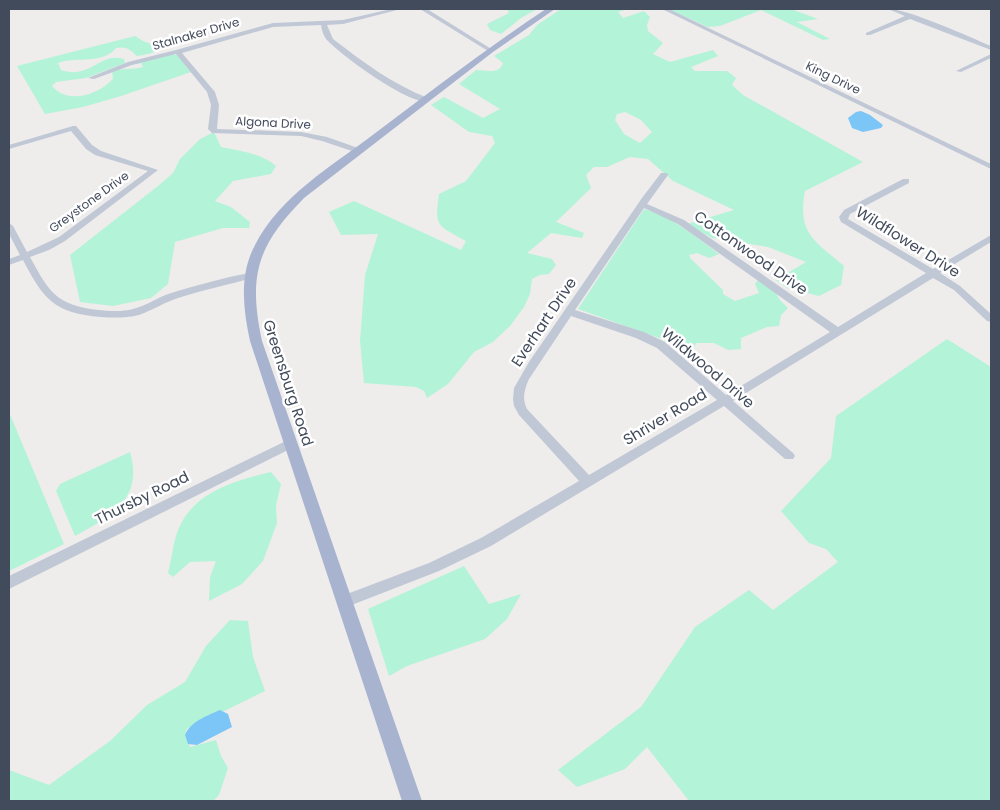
<svg xmlns="http://www.w3.org/2000/svg" width="1000" height="810" viewBox="0 0 1000 810" font-family="Poppins,sans-serif">
  <style>
    .green { fill: #b3f3d8; fill-rule: evenodd }
    .water { fill: #7bc6f6 }
    .lines { fill: none; stroke-linecap: round; stroke-linejoin: round }
    .minor { fill: #c0c8d6; fill-rule: evenodd }
    .major { fill: #a8b4cf; fill-rule: evenodd }
    .labels { text-anchor: middle; stroke-width: 5; stroke-linejoin: round; paint-order: stroke }
    .far-street-label { font-size: 12px; fill: #424b5b; stroke: #fff }
    .street-label { font-size: 15px; fill: #424b5b; stroke: #fff }
  </style>
  <rect width="100%" height="100%" fill="#efecec"/>
  <g class="green">
    <path d="M507,9H537L521,18L501,34L490,30L487,24L509,13Z"/>
    <path d="M561,9H628L618,12L623,18L644,11L650,17L647,25L648,31L663,43L653,54L670,62L713,50L718,56L691,67L695,71H727L736,78L732,85L743,95L863,162L805,191C797,234 815,241 844,266L841,285L819,296L787,288L776,280L806,262L768,247L712,238L687,224L734,210L673,181L648,159L630,157L607,167H594L586,175L591,188L556,222L584,233L582,238L551,233L527,253L552,259L556,265L549,274L540,275L532,279L530,294L524,307L510,326L493,342L474,352L448,384L427,398L424,391L416,387L364,383L360,341L365,275L378,234L341,235L329,212L354,201L461,250L466,241C438,225 434,228 439,194L466,181L495,143L492,136L469,132L431,105L444,97L483,118L500,109L459,84L476,70C486,70 499,75 503,63L494,56L529,35L537,25ZM625,112L641,120L652,132L640,143L624,134L615,120L617,114Z"/>
    <path d="M668,9H791L818,19L797,22L830,39L823,40L761,10L720,26L708,27Z"/>
    <path d="M135,36L143,41L160,47C156,53 145,55 137,56C130,49 126,46 116,48C103,65 76,56 58,63L61,70C91,80 99,52 124,59L125,63L86,78L56,82L52,86C68,105 98,95 113,79L112,71C122,68 132,70 143,67L141,63L130,65L165,53L177,55L191,72L121,96L83,107L45,114L17,66Z"/>
    <path d="M214,132L221,147C241,151 260,153 276,166L271,174L233,181L215,201L231,207L250,222L249,228H223L175,242L168,284L151,298L113,306L80,302L70,255L158,186L173,173L180,159L200,139Z"/>
    <path d="M644,209C673,217 696,237 719,254L709,258L697,253L689,255L691,259L723,290V294L735,301L759,293L755,284L758,280L776,293L780,300L788,308L781,315L779,326L767,327L741,338V349L728,350L714,343H696L691,354H685L662,339L578,309Z"/>
    <path d="M947,339L991,367V801H689L647,747L625,769L577,787L558,770L641,707L695,627L749,590L773,610L838,562L826,549L809,543L781,511L831,458L836,416Z"/>
    <path d="M9,412L64,544L9,571Z"/>
    <path d="M130,452C144,499 110,517 75,536L56,491L60,484Z"/>
    <path d="M271,472L281,484L276,505L277,523L263,561L242,584L209,601L210,577L216,561L190,562L173,577L168,573C172,559 173,541 179,528C194,492 236,480 271,472Z"/>
    <path d="M464,566L489,604L521,594L507,619L485,639L407,666L389,676L368,609Z"/>
    <path d="M230,620L248,621L253,657L265,691L187,729L185,735L190,747L216,740L221,756L228,768L219,795L213,801H9V770L49,785L110,741L147,705L185,682L206,646Z"/>
  </g>
  <g class="water">
    <path d="M861,111L870,115L883,125L881,128L863,132L852,128L848,118L856,112Z"/>
    <path d="M220,710L228,714L232,727L197,745L188,744L185,735C191,721 207,716 220,710Z"/>
  </g>
  <g class="lines">
    <g class="minor">
      <path d="M391,9H401L343,24L327,25L333,39C363,62 392,84 428,98V102C407,103 345,58 329,42C324,38 322,31 321,25L273,27L182,53L215,92L219,105L217,129L301,132L327,137L361,149V153H358L322,141L301,136L212,133L208,129L211,105L207,92L176,54L132,65L94,79L88,78L128,62L176,50L273,23L343,20Z"/>
      <path d="M420,9H427L493,50L488,51Z"/>
      <path d="M662,9H669L991,164V169Z"/>
      <path d="M888,9C906,8 970,37 991,46V50L910,19L870,35H866V33L905,16Z"/>
      <path d="M991,54V58L961,72L956,71Z"/>
      <path d="M73,126H76L92,145L101,151L158,170L65,241L49,250L30,257C49,292 56,305 98,310C109,311 122,312 133,309C146,306 158,297 171,293C197,285 223,278 249,273L252,274V278C228,285 202,290 178,298C165,302 153,310 139,315C127,318 114,318 101,317C54,313 44,300 23,260L9,265V259L20,255L9,234V223L13,226L27,252L59,237L148,171L95,155L86,149L71,131L9,149V145Z"/>
      <path d="M661,173H667L668,175L647,204L684,220L838,327L926,273L841,222L839,217L844,210L903,179H909V183L850,214L848,219L933,269L991,235V242L940,273L960,286L991,314V322L987,321L954,290L933,278L733,401L793,453L795,456L793,459H785L724,406L491,546L439,571L344,608L339,607L337,602L339,597L429,563L481,538L579,481L519,415L514,406L513,399L514,388L529,362L642,198ZM644,208L678,224L830,332L726,395L665,342L644,332L575,310ZM571,316L636,338L657,348L717,400L589,475L527,409C522,399 524,390 529,379Z"/>
      <path d="M290,439L294,441L296,444L294,447L9,589V576Z"/>
    </g>
    <path class="major" d="M546,9H555L493,52L304,198C257,246 248,275 262,341L422,801H402L250,341C243,308 239,275 255,245C280,196 332,166 374,134C431,91 487,48 546,9Z"/>
  </g>
  <g class="labels">
    <g class="far-street-label">
      <text transform="translate(196 34) rotate(-16)" y="4">Stalnaker Drive</text>
      <text transform="translate(833 78) rotate(26)" y="4">King Drive</text>
      <text transform="translate(273 123) rotate(3)" y="4">Algona Drive</text>
      <text transform="translate(89 202) rotate(-36)" y="4">Greystone Drive</text>
    </g>
    <g class="street-label">
      <text transform="translate(908 242) rotate(32)" y="5">Wildflower Drive</text>
      <text transform="translate(751 253) rotate(35)" y="5">Cottonwood Drive</text>
      <text transform="translate(544 322) rotate(-56)" y="5">Everhart Drive</text>
      <text transform="translate(708 368) rotate(40)" y="5">Wildwood Drive</text>
      <text transform="translate(288 383) rotate(72)" y="5">Greensburg Road</text>
      <text transform="translate(665 417) rotate(-31)" y="5">Shriver Road</text>
      <text transform="translate(142 498) rotate(-26)" y="5">Thursby Road</text>
    </g>
  </g>
  <rect width="1000" height="810" fill="none" stroke="#424b5b" stroke-width="20"/>
</svg>
